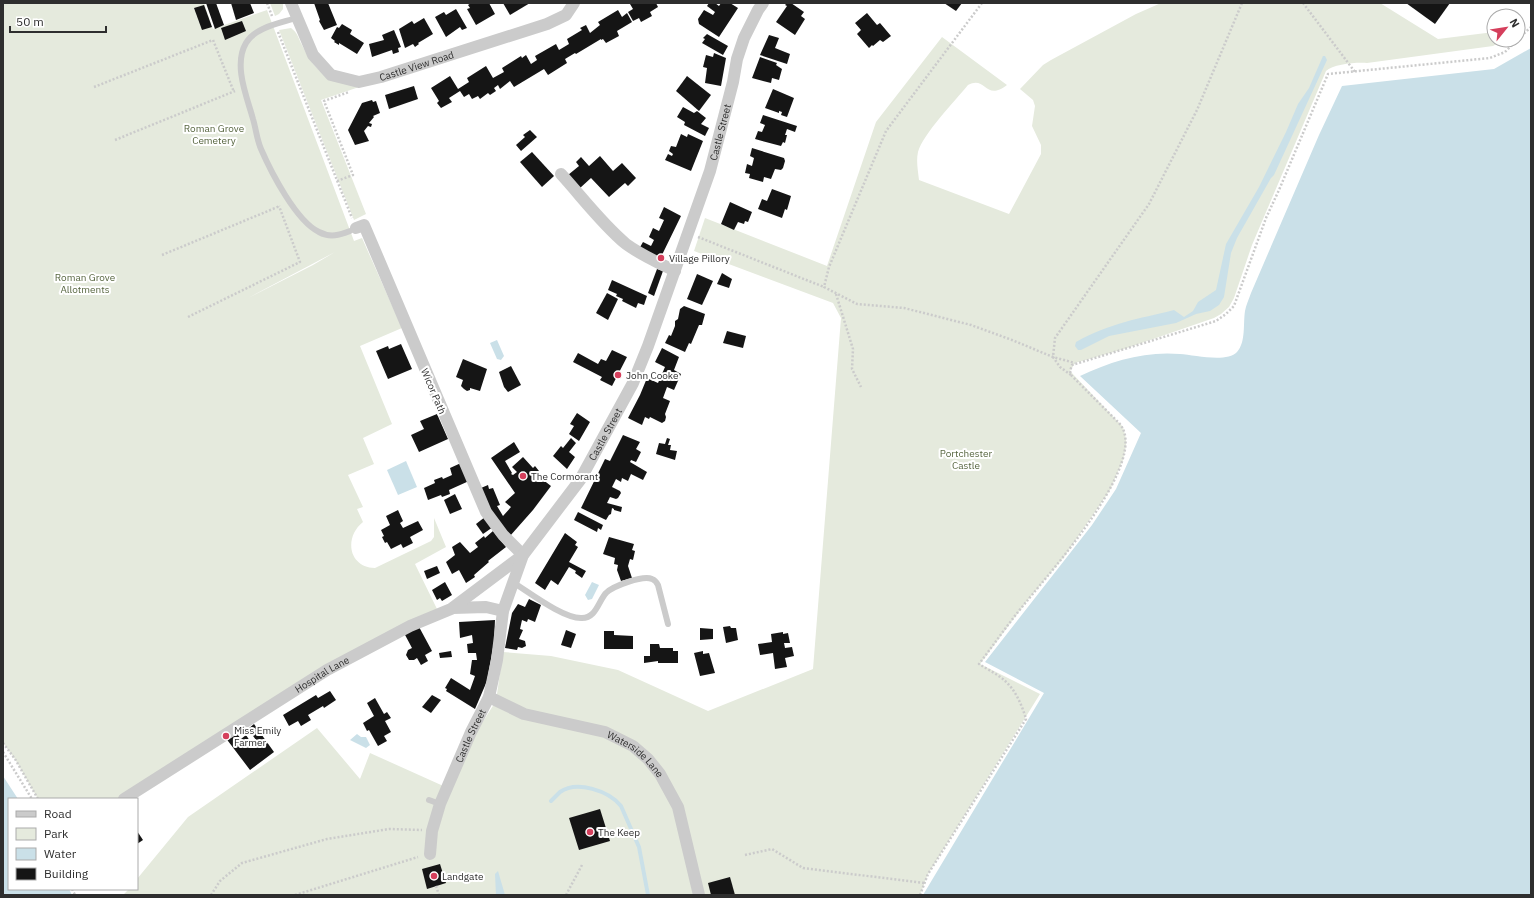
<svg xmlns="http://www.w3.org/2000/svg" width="1534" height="898" viewBox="0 0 1534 898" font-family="'IBM Plex Sans',sans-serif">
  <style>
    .green { fill: #e5eadd; fill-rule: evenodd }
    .water { fill: #cae0e8 }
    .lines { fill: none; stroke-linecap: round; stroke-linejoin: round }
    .stream { stroke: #cae0e8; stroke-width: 4 }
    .building { fill: #151515 }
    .path { stroke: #cbcbcb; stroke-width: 2.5; stroke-dasharray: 2 2; stroke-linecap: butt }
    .lane { stroke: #cbcbcb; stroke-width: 6 }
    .street { stroke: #cbcbcb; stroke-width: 12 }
    .poi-dot { fill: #d53f5c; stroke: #fff; stroke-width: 1.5 }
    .labels { text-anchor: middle; stroke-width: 4; stroke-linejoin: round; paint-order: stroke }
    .street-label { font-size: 10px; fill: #2e2e2e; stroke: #fff }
    .park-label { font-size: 10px; fill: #56653f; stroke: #fff }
    .poi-label { font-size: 10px; fill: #2e2e2e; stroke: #fff; text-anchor: start }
  </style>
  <rect width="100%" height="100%" fill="#fff"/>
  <g class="green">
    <path d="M3,3H204L213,29L267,10L354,241L362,238L402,328L360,346L392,424L363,438L374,464L348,475L363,507L357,509L363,522C344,537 348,567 375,568L431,541L434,537V518L446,547L415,564L437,609L123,799H38L15,759L3,743ZM335,252L313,265L248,298Z"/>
    <path d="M270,3H283V9L279,14L275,16Z"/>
    <path d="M1161,3H1380L1438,39L1494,32V40H1504L1493,46L1367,63C1357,62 1333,64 1326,71L1252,245L1234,298L1229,307L1221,314L1214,318L1124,349L1075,363L1070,371L1123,427L1126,439V446L1123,460L1110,490L1064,557L1027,601L980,664L1040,694L928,874L920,895H123L129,889H137V879L188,817L317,728L360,779L370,753L450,789L475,734L496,701L503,652L551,656L618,670L708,711L813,669L841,318L833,303L694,251L705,218L827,266L876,122L942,37L1007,85C985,102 986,75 968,85C955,101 923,134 918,152C916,161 918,171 919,180L1009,214L1041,154V145L1032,126L1035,106L1033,100L1020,89L1043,65L1051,60L1136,14Z"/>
    <path d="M291,28C298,33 298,38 302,45C315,73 331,84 362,86L321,100L366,214L354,220L279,30Z"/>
  </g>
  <g class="water">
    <path d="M1531,48V895H923L1044,693L985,662L1092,525L1116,489L1141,433L1080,376C1112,361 1144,351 1180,354C1194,355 1227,363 1237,352C1246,342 1243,324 1245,311C1246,305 1249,299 1251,293L1319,135L1342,86L1494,69Z"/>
    <path d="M1323,56H1325L1327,60L1274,175L1271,178L1237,238L1231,253L1224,297L1219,305L1210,311L1196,314L1176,323L1109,336L1081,350H1078L1075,346L1076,342C1110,323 1138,319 1174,310L1184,317L1193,311L1198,302L1216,290L1226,244L1259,187L1286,132L1298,104L1309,88Z"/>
    <path d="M497,340L504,356L501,360L497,359L490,343Z"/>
    <path d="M406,461L417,487L398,495L387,470Z"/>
    <path d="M592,582L599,585L592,599L588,600L585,595Z"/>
    <path d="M357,734L361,737H366L370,745L366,748L350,740Z"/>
    <path d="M3,776L18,799H9V889H69L72,895H3Z"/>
    <path d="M498,871L505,895H496L495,874Z"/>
  </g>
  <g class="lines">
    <path class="stream" d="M551,801C554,798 557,795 560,792C577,780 609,791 621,806L639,847L648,895"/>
  </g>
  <g class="building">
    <path d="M206,3H216L224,25L215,29Z"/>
    <path d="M231,3H250L254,13L236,20Z"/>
    <path d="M314,3H328L337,25L324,30L319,21L320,20Z"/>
    <path d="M471,3H489L495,14L476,25L467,9L470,8L468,5Z"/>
    <path d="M503,3H530L510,15Z"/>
    <path d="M631,3H656L658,7L650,12L652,16L641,22L639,18L633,21L628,12L633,9L630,4Z"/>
    <path d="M709,3H715L719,6L721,3H730L738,8L719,37L699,24L698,19L704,10L713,15L715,12L707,6Z"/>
    <path d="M787,3H791L804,12L801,16L805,19L795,35L776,22L787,6L785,5Z"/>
    <path d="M944,3H962L956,11Z"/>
    <path d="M1406,3H1450L1435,24Z"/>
    <path d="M204,5L212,27L202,30L194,8Z"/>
    <path d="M456,9L467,28L462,30L460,27L446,37L435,17L444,12L446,15Z"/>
    <path d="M618,10L622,17L627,13L632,22L617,31L619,36L606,43L603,39L601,40V39L576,54L575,53L565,59L567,63L548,75L544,69L514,87L510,81L500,89L498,85L494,88L496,91L490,95L488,93L480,99L478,96L472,99L469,94L464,97L460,91L449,98L452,102L441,108L437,103L439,101L431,88L450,76L458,89L469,82L467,78L486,66L493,78L504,72L502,68L521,56L522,58L526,55L531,64L537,60L535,56L556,44L559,50L569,44L567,39L582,30L580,28L586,25L590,33L600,25L598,22Z"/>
    <path d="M867,13L877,25L880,23L891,36L883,42L880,40L873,46L872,45L869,48L857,34L861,30L855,23Z"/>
    <path d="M424,18L433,34L418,43L419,44L415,47L413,44L405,48L399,29L412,21L414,24Z"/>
    <path d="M242,21L246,31L225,40L221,28Z"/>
    <path d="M342,24L352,30L350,34L364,43L357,54L339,43V45L334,42L335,41L331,38L337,27L339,28Z"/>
    <path d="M394,30L401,47L398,48L399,52L393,54L392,50L372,57L369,44L384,40L382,35Z"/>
    <path d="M707,34L728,46L723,55L702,43L705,39L703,38Z"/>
    <path d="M769,35L779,38L775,48L790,54L787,64L760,55Z"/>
    <path d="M714,53L726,58L721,86L705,83L707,68L703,67L706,55L713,57Z"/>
    <path d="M760,57L777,63L776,65L782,69L779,80L772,78L771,83L752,78Z"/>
    <path d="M687,76L711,95L699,111L676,91Z"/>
    <path d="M414,86L418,99L389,109L385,95Z"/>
    <path d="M773,89L794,98L787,117L781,115L782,112L779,111V113L765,108Z"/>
    <path d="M372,100L373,102L376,101L380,113L373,116L374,117L369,123L372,124L371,127L368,126L364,131L369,141L355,145L348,130L362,103Z"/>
    <path d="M683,107L694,113L697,111L706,118L701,124L709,128L705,136L684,125L685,122L677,117Z"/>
    <path d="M763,115L797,126L795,132L787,129L785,135H787L785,143L783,142L781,146L755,139L758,131L762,132L765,125L760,123Z"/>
    <path d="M530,130L537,137L521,151L516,145L525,137L523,135Z"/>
    <path d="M681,134L687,137L688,134L703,141L691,171L665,160L668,154L672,156L673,154L669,151L671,146L676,147Z"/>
    <path d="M752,148L784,158L785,161L783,168L781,170L775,169L771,179L764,177L763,182L749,178L750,174L745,173L747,164L752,166L754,158L750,156Z"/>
    <path d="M532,152L554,176L542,187L520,162Z"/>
    <path d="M600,156L613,171L622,163L636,178L628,186L625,183L609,197L591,178L580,188L568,175L579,166L576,162L581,157L589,166Z"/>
    <path d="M772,189L791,196L787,210L785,209L782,218L758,209L762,199L767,201Z"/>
    <path d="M730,202L752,212L748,222L745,221L744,224L738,222L734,230L721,224Z"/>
    <path d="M664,207L681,216L660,259L639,249L643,242L651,246L654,240L649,237L653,228L659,231L664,220L659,218Z"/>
    <path d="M657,269L663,271L654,296L648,293Z"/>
    <path d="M722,273L732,279L729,288L717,284Z"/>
    <path d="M697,274L713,281L702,305L687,299Z"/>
    <path d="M612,280L647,296L644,305L638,303L636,308L622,301L623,299L616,296L617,294L608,290Z"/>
    <path d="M607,293L618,299L608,320L596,313Z"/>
    <path d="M684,306L705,314L702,325H699L691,344L689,343L685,352L665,343L669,335L671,336L675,326V321L678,319L680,309Z"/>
    <path d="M727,331L746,336L743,348L723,343Z"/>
    <path d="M401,344L412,369L388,379L376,351L388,346L389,349Z"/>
    <path d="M662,348L679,357L674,370L681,374L674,390L667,387L663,398L670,401L665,414L666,417L665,421L662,423L650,417L649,419L645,417L642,425L628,418L640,395L647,378L658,383L665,367L655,362Z"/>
    <path d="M612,350L627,357L612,386L600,380L602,377L573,362L578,353L598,364L601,359L606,361Z"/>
    <path d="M463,359L487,369L480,391L470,388V390L467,391L464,389L461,386L463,380L456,377Z"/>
    <path d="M511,366L521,385L508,392L504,387L499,372Z"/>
    <path d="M577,413L590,422L579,441L569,434L574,426L570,424Z"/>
    <path d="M437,414L448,439L419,452L411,435L424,429L420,421Z"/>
    <path d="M623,435L640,442L636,449L641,452L636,462L631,460L630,462L647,472L643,480L631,474L628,481L622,478L621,482L616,479L612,487L620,491L621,493L618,498L616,499L610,497L607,503L622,507L621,512L614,510V509L612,508L611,514L609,515L606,520L581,508L605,459L610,461Z"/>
    <path d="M571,438L576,443L569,452L575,457L567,469L553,456L561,446L563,448Z"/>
    <path d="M667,438L670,439L668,445H671L670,450L677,451L675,460L656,454L659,443L665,444Z"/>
    <path d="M514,442L520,452L505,461L512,473L511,474L513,475L517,472L512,467L523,457L533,468L535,466L539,471L538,472L543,478L542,479L551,486L533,510L510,536L498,526L481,488L488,485L489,489L493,488L500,505L497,506L503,516L511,507L505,502L515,493L491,458Z"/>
    <path d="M461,463L469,481L449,490L450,494L442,497L441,495L428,500L424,488L435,483L434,480L442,477L443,479L452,475L450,468Z"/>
    <path d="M455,494L462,509L450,514L444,500Z"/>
    <path d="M398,510L403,521L400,523L403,528L418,521L423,530L410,537L413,543L403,548L401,544L391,549L387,542L385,543L382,537L384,536L381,530L390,525L386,516Z"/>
    <path d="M578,512L603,525L601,530L598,528L597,532L574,520Z"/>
    <path d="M485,517L493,527L483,534L476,524Z"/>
    <path d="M493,531L506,547L488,561L489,562L474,575L475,577L466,583L459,570L452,574L446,562L455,555L452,547L460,542L470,553L478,547L475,543L484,536L485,538Z"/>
    <path d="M565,533L577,542L575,545L578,547L569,562L586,571L582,578L575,573L576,571L569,567L558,585L551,580L545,590L535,583Z"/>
    <path d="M609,537L634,544L632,550L635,551L633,560L630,559L628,566L632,578L621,581L617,570L618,565L614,564L615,558L603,554Z"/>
    <path d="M437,566L440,573L427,579L424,571Z"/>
    <path d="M445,582L452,595L442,601L440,598L437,600L432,590Z"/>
    <path d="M529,599L541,605L535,622L528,619L527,622L522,620L520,629L523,630L519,639L525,641L526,646L522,648L518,647L517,650L505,648L512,613L518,604L525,607Z"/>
    <path d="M495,620L494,642L487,681L475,709L446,691L447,689L445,688L451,678L470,690L475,676L470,674L472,660H477L476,653H468L467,644L473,643L472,635L460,638L459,622Z"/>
    <path d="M418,625L432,651L425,655L428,661L421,665L417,658L414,660H409L406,655L408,650L412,648L404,633Z"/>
    <path d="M730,626L731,628H736L738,640L726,643L723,627Z"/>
    <path d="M700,628L713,629V639L700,640Z"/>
    <path d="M566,630L576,634L571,648L561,645Z"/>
    <path d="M604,631H614V635L633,636V649H604Z"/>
    <path d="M783,632V634L788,633L790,643H784L785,648L792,647L794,656L785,658L787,667L775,669L773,653L760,655L758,644L772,642L771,634Z"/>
    <path d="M650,644H659L660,648H673V651H678V663H658V661L644,663V656H650Z"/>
    <path d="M451,651L452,657L440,658L439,653Z"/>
    <path d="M703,651V654L709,653L715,673L700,676L694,653Z"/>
    <path d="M330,691L336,700L324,708L323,706L308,715L311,720L301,726L298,721L289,726L283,715L316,695L318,698Z"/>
    <path d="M432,695L441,700L431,713L422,707Z"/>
    <path d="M375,698L384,714L387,712L391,718L385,721L391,732L384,736L387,741L378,746L369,730L367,731L363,723L374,716L367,703Z"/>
    <path d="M254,724L274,752L250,770L225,737L234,730L241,739L246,735L254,747L259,744L248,729Z"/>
    <path d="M600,809L610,841L579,850L569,818Z"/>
    <path d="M137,831L143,840L137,844Z"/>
    <path d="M440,864L446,883L427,889L422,869Z"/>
    <path d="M730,877L735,895H711L708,883Z"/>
  </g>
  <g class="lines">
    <g class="path">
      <path d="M267,3L272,16"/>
      <path d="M982,3L886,131L829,267L824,287L857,304L904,308L971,325L1012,340L1053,357L1075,363"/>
      <path d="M1303,3L1355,72"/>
      <path d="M278,32L352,218"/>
      <path d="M1518,39L1531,27"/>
      <path d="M94,87L213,40L234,92"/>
      <path d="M115,140L235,91"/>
      <path d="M337,181L353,175L324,101L349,92"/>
      <path d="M698,237L824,287"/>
      <path d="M162,255L280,206"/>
      <path d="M836,294L853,349L852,369L861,387"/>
      <path d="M188,317L300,262L279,206"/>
      <path d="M1071,375L1060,367L1053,357L1055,338L1149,204L1197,110L1242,3"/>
      <path d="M3,743L15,759L38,799"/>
      <path d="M3,752L32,799"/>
      <path d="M745,855L772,849L803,868L924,883"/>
      <path d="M436,886L439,895"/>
      <path d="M72,889L75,895"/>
      <path d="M211,895L220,881L242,863L327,839L389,829L422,830"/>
      <path d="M295,895L418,857"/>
      <path d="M566,895L582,865"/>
      <path d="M920,895L928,874L1026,719C1022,705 1015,689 1004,680C997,674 987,669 979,664C995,643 1010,621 1027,601C1051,571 1152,459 1119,423L1071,375L1070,371L1072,365L1216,321L1226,314L1234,306L1266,218L1279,190L1328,74L1490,58L1505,52L1517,40"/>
    </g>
    <g class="lane">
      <path d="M296,18C281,23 255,27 246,43C233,65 247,97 253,119C256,129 257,140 261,149C271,172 296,221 319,232C330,238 340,235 350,231"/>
      <path d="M514,583C530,593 564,619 582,618C596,618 598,602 606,593C613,586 643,575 652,579C655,580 657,583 658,585L668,624"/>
      <path d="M429,800L440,804"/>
    </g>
    <g class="street">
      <path id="s1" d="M291,3L313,55L331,75L359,82L381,77L547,24L566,15L574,3"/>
      <path d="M561,174C582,197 602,224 626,244C641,255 659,263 675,271"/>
      <path d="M453,608L486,607L503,611"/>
      <path id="s2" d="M489,697L524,714L605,732L633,746L648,759L660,774L678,807L699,895"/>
      <path id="s3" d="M124,799L327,670L410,626L451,609L523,555L503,535L486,512L364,225L356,228"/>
      <path id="s4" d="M430,854L432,831L440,804L471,732L489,697L497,660L503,611L523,555L580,480L633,383L648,346L710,171L733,82L737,59L744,38L758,10L763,3"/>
    </g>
  </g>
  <g class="poi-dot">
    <circle cx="661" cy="258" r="4"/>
    <circle cx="618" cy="375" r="4"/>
    <circle cx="523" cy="476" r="4"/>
    <circle cx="226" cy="736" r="4"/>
    <circle cx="590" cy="832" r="4"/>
    <circle cx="434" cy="876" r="4"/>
  </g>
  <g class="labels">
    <g class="street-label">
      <text dy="4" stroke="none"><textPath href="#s1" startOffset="172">Castle View Road</textPath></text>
      <text dy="4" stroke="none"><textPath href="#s4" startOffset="786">Castle Street</textPath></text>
      <text transform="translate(434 391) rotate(67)" y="4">Wicor Path</text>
      <text dy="4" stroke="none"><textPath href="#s4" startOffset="462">Castle Street</textPath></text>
      <text dy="4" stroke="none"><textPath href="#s3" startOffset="234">Hospital Lane</textPath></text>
      <text dy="4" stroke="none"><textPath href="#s4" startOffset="126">Castle Street</textPath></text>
      <text dy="4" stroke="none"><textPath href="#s2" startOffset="160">Waterside Lane</textPath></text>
    </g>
    <g class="park-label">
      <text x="214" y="132">Roman Grove<tspan x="214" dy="12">Cemetery</tspan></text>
      <text x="85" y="281">Roman Grove<tspan x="85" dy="12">Allotments</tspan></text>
      <text x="966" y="457">Portchester<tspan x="966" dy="12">Castle</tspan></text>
    </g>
    <g class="poi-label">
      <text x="669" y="262">Village Pillory</text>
      <text x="626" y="379">John Cooke</text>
      <text x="531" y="480">The Cormorant</text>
      <text x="234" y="734">Miss Emily<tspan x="234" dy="12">Farmer</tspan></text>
      <text x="598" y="836">The Keep</text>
      <text x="442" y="880">Landgate</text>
    </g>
  </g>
  <rect width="1534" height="898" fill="none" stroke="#2e2e2e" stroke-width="8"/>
  <rect x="8" y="798" width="130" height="92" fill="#ffffff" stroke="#ababab"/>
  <rect x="16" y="811" width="20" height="6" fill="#cbcbcb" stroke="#ababab"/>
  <text x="44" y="818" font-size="12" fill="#2e2e2e">Road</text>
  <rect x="16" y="828" width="20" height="12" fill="#e5eadd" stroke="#ababab"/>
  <text x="44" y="838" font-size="12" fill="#2e2e2e">Park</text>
  <rect x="16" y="848" width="20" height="12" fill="#cae0e8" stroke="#ababab"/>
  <text x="44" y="858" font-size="12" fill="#2e2e2e">Water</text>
  <rect x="16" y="868" width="20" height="12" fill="#151515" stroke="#ababab"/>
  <text x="44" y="878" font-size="12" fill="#2e2e2e">Building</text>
  <g transform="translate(1506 28) rotate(60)"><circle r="19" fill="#ffffff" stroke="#ababab"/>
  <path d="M0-3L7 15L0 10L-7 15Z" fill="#d53f5c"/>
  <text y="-6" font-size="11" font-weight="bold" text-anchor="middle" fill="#2e2e2e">N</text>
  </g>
  <path d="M10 26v6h96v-6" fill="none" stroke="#2e2e2e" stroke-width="2"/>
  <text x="16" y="26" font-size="12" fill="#2e2e2e" stroke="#ffffff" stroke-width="3" paint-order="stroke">50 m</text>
</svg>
